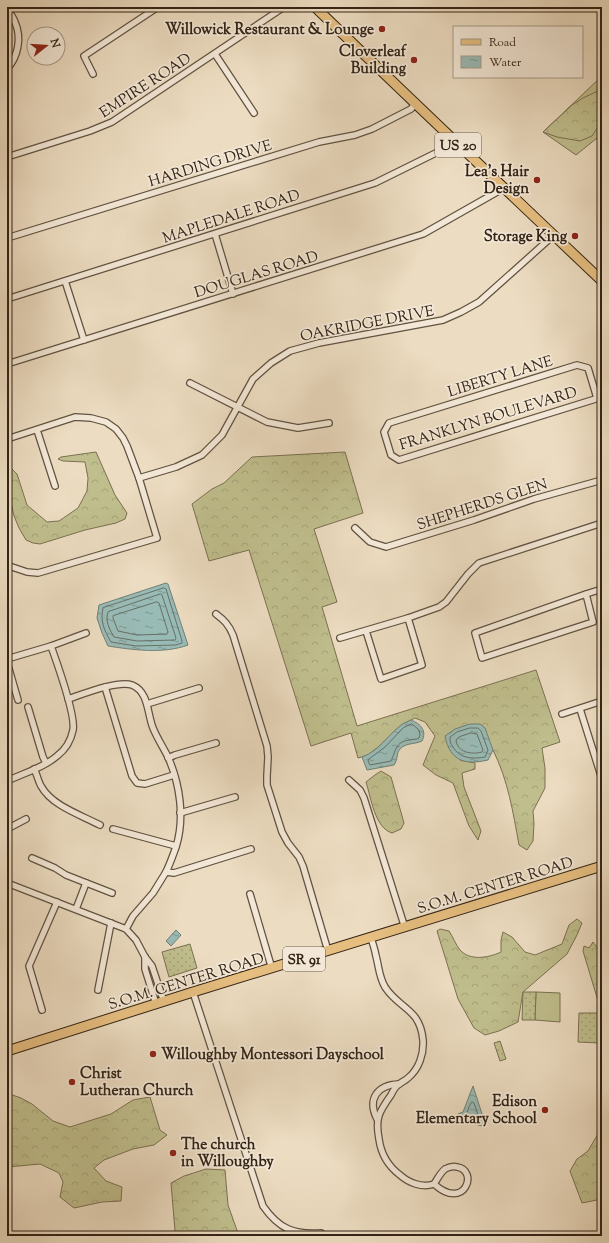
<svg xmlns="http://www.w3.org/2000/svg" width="609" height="1243" viewBox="0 0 609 1243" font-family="'Sorts Mill Goudy',serif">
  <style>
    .grass { fill: #c0be8d; stroke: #7a7152 }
    .forest { fill: url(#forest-crowns); stroke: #7a7152 }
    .park { fill: url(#park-dots); stroke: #7a7152 }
    .water { fill: url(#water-ripples); stroke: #707f76 }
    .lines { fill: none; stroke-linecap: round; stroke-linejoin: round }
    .shore { stroke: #667066; stroke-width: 1 }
    .minor-casing { stroke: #615241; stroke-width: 8 }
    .primary-casing { stroke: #332416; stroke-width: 11 }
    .minor { stroke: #f3e8d7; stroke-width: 5.5 }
    .primary { stroke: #e6be80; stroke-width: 9 }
    .poi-dot { fill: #8f2418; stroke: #f3e8d7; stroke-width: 1.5 }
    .labels { text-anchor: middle; stroke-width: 3.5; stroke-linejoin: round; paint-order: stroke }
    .shield { fill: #f3e8d7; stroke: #6d5f50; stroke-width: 1 }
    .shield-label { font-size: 14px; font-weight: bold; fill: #332416 }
    .poi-label { font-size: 15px; font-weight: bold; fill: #332416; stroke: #f3e8d7; text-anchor: end }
    .street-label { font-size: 15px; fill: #332416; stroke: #f3e8d7 }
  </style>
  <defs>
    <pattern id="forest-crowns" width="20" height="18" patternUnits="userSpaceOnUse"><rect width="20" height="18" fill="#c0be8d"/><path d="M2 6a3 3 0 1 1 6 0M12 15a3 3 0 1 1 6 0" fill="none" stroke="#a5a379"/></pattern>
    <pattern id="park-dots" width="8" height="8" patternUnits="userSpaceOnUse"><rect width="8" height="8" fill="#c0be8d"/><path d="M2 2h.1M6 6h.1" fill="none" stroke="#a5a379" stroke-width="1.8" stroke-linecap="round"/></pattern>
    <pattern id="water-ripples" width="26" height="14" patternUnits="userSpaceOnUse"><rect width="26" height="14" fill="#99bbb6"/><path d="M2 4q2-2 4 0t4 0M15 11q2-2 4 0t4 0" fill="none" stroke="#7d9893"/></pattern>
  </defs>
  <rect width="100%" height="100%" fill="#ecdcc1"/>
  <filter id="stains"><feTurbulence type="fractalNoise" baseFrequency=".005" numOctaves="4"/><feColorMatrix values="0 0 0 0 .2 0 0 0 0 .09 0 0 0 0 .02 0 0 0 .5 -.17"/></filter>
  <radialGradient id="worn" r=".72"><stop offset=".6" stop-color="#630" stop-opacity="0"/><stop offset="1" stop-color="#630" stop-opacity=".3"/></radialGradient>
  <g class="grass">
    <path d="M602,76V134L576,155L543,132Z"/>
    <path d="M536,992L560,993V1022L535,1020Z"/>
  </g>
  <g class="forest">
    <path d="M602,89V121L592,136L580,141L557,137L543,132L572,105L583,98Z"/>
    <path d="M96,452L115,495L127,513L125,519L116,523L85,530L40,544L33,543L26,540L19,528L14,516L11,502L7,495V468L10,467L17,474L27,505L47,522L59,521L78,508L87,491L88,478L85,462L63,461L58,459L61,457Z"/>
    <path d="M345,452L363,513L314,529L337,602L322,607L357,726L536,670L560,742L542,748L545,768V788L533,811L534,823L533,841L527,850L519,845C513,812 508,780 493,750L460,760L475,763V769L462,773L464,787L481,831L478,840L469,826L453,783L436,775L423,765L435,736L425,722L415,718L401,725L382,744L368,755L358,758L351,733L311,746L249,550L209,561L192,504L212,489L224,483L252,457Z"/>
    <path d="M381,771L391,777L404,823L401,829L392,833C375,828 371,798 366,782L375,775Z"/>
    <path d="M577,919L582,923L577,935L567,954L523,992L518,1022L499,1031L485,1035L474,1028L458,999L437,931L440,929L449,931C453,937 456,945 460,950C470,961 488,958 501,952V940L503,932L512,937L525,952L535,955L562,944L569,925Z"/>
    <path d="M593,942L599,950L602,959V1014L583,951L584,946L589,948Z"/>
    <path d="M7,1093L21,1098L32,1104L53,1121L70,1127L111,1114L133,1100L150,1097L160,1130L167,1135L154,1145L133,1149L104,1160L94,1168L106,1181L122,1187L121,1201L102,1202L74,1208L60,1197L63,1182L59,1173L40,1164L7,1167Z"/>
    <path d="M602,1127V1199L582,1203L570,1171L577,1159L588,1151Z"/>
    <path d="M206,1169L225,1170L228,1205L239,1236H172L175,1231L171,1183L184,1176Z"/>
  </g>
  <g class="park">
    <path d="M190,944L197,968L169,977L162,952Z"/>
    <path d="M523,992H536L535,1020H522Z"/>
    <path d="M579,1013H600L599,1043L578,1042Z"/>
    <path d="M500,1041L506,1059L500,1061L494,1043Z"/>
  </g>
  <g class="water">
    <path d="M166,583L168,584L188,645C164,654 133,650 108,646L102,633L97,618L99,605Z"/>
    <path d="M411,720C421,724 427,731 422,741C414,745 403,742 398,752C397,756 397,761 394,765L367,770L362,757C379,751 387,736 400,726C403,723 408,722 411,720Z"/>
    <path d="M470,724H480L485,728L493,750L488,760C466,765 450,762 445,736L455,729Z"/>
    <path d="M176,930L181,935L171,946L166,941Z"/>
    <path d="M473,1086L485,1123L482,1126L458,1119V1114L463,1112Z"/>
  </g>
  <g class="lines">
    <g class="shore">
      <path d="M164,588L166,589L182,641V643L176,645L136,646L111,642C104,630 100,621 103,608Z"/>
      <path d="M161,594L162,595L176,638L175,640L137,641L114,637C109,629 105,620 108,612Z"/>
      <path d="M157,602L159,603L168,632L167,634L137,635L118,631L113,618V616Z"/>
      <path d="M412,724L419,730L420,735L419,738C415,740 413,739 409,740C395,742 396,751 391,761L370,765L368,761L369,759L385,747L403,728Z"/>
      <path d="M470,728H478L481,731L488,750L485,757C473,759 460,759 453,747C450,743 450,741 450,737L457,732Z"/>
      <path d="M471,733L477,734L483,750L482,752C471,755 457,752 456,740L459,737Z"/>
      <path d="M472,1102L474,1103L479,1118L478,1120L466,1116L469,1107Z"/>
    </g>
    <g class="minor-casing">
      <g id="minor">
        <path d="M7,9C10,13 13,17 15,22C22,38 18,57 7,69"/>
        <path d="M215,54L254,113"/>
        <path d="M93,74L84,56L158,7"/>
        <path d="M7,157L90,131L112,122L284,7"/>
        <path d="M215,234L233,294"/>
        <path d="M7,238L319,142L355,135L372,129L411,109L415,104"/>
        <path d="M65,281L84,340"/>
        <path d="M7,299L375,183L456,143"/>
        <path d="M7,364L423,234L504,188"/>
        <path d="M190,383L267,422L298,428L329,423"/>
        <path d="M597,398L588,368L577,365L389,423L384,432L391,455L399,460L602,397"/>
        <path d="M37,430L55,486"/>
        <path d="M7,439L75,417L91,418L106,422L116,429L123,438L127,446L139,478L157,538L38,573L27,572L9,566L7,565"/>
        <path d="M139,478L176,467L202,455L222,435L253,379L271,363L290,351L319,343L443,320L461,312L479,302L554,235"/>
        <path d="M355,528L370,542L386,547L474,520L534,499L602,480"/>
        <path d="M586,594L593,622L482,658L475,633L586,594L602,589"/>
        <path d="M216,614C224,620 229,625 233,635L267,746L268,757L267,776V785L282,832L288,843L299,857L303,866L328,951"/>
        <path d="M408,618L439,607L446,602L468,574L479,563L602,523"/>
        <path d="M340,638L408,618L422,665L381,679L366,631"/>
        <path d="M7,659L51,646L86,633"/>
        <path d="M7,662L18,700"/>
        <path d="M105,687L132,776L137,783L145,784L174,775"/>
        <path d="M68,699C83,694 118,680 132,685C149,692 147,713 153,728C157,738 163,747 168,757C180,784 185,818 176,847C173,855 170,864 166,872"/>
        <path d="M147,704L199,688"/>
        <path d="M28,707L43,757L46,763"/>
        <path d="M580,709L602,779"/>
        <path d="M562,714L602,701"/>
        <path d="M168,758L175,755L216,743"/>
        <path d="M34,769C37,774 38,781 41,786C52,806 81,815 100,825"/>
        <path d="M349,780L360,790L364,798L405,928"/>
        <path d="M7,781C24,773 43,768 57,756C65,750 71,740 73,730C76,715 57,663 51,646"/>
        <path d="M180,813L235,797"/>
        <path d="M7,829L26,819"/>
        <path d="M113,829L176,846"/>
        <path d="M32,858L55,868L66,875L112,893"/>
        <path d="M7,883L126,929L136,940L145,957L152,966L164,1002"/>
        <path d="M250,894L272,969"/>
        <path d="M76,909L86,883"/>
        <path d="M126,929L133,916L153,893L166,872L174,873L251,849"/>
        <path d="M371,938C373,944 375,950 376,956C379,967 379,977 385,987C399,1009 420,1008 423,1040C424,1054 419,1069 408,1078C405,1081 401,1082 398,1085C395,1087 393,1091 391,1095C379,1112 375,1118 379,1139C381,1154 388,1166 400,1175C409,1183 422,1188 434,1184C437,1180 440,1173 445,1169C449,1167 453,1166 457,1167C479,1170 465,1212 434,1184"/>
        <path d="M145,957V969L156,1004"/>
        <path d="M98,990L111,923"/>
        <path d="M193,992L263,1206C279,1229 294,1235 321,1233"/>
        <path d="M42,1010L29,966L57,902"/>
        <path d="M377,1119C367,1099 377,1085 399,1084"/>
      </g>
    </g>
    <g class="primary-casing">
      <g id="primary">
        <path d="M315,7C410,99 506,190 602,281"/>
        <path d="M7,1051L193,992L602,866"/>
      </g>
    </g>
    <use href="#minor" class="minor"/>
    <use href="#primary" class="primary"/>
  </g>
  <g class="poi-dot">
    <circle cx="382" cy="29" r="4"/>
    <circle cx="414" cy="60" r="4"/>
    <circle cx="537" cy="180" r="4"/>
    <circle cx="575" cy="236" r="4"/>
    <circle cx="153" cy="1054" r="4"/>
    <circle cx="72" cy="1082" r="4"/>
    <circle cx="545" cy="1110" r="4"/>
    <circle cx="173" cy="1153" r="4"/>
  </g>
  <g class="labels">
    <g class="shield">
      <rect x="435" y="133" width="46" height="24" rx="3"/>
      <rect x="283" y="947" width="42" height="24" rx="3"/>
    </g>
    <g class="shield-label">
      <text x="458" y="150">US 20</text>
      <text x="304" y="964">SR 91</text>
    </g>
    <g class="poi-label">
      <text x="374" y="34">Willowick Restaurant &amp; Lounge</text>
      <text x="406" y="56">Cloverleaf<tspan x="406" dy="17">Building</tspan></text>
      <text x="529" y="176">Lea's Hair<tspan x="529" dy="17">Design</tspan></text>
      <text x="567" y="241">Storage King</text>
      <text x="161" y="1059" text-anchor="start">Willoughby Montessori Dayschool</text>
      <text x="80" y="1078" text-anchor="start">Christ<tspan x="80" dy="17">Lutheran Church</tspan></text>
      <text x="537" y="1106">Edison<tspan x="537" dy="17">Elementary School</tspan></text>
      <text x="181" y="1149" text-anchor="start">The church<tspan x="181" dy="17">in Willoughby</tspan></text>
    </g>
    <g class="street-label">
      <text transform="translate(145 85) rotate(-33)" y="5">EMPIRE ROAD</text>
      <text transform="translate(210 163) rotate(-17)" y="5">HARDING DRIVE</text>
      <text transform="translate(231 216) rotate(-18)" y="5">MAPLEDALE ROAD</text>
      <text transform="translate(256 274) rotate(-17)" y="5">DOUGLAS ROAD</text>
      <text transform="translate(367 323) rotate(-11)" y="5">OAKRIDGE DRIVE</text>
      <text transform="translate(500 376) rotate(-17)" y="5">LIBERTY LANE</text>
      <text transform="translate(488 418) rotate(-17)" y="5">FRANKLYN BOULEVARD</text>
      <text transform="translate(482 504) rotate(-18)" y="5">SHEPHERDS GLEN</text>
      <text transform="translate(495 885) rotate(-17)" y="5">S.O.M. CENTER ROAD</text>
      <text transform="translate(186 981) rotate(-17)" y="5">S.O.M. CENTER ROAD</text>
    </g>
  </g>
  <rect width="609" height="1243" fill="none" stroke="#ecdcc1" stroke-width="24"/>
  <rect x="8" y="8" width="593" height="1227" fill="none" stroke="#332416" stroke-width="2"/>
  <rect x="12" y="12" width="585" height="1219" fill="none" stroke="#332416"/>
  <rect x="453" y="26" width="130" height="52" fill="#f3e8d7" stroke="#a69a8a"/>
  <rect x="461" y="39" width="20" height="6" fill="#e6be80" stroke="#a69a8a"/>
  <text x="489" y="46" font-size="12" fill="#332416">Road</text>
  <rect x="461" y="56" width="20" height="12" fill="url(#water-ripples)" stroke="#a69a8a"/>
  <text x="489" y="66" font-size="12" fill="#332416">Water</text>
  <g transform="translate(46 46) rotate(73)"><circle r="19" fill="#f3e8d7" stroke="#a69a8a"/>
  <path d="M0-3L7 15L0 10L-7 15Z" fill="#8f2418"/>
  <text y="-6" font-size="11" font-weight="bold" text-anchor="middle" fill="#332416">N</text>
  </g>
  <rect width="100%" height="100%" filter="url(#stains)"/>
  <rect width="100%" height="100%" fill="url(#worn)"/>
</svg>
